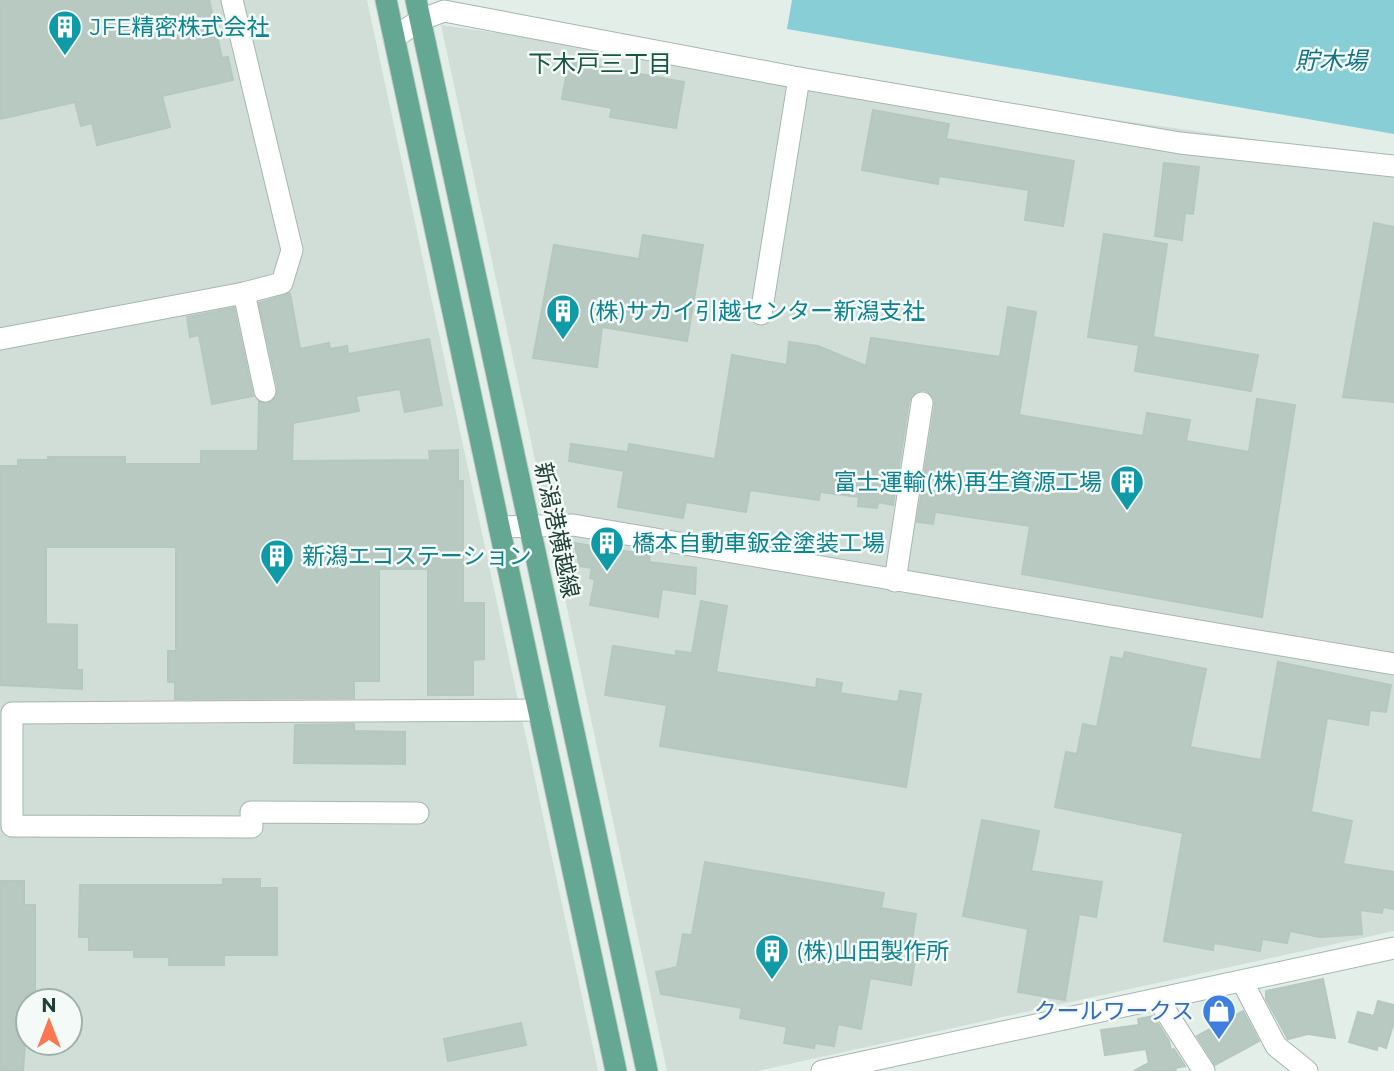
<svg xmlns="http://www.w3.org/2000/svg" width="1394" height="1071" viewBox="0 0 1394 1071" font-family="Montserrat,'Noto Sans JP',sans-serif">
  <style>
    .built { fill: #d1ded7; fill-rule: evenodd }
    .water { fill: #87ced7 }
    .building { fill: #b8c9c1; stroke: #b5c8bf; stroke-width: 2 }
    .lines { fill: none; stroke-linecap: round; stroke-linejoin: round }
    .minor-casing { stroke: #a5b7b0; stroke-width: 23 }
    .major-casing { stroke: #c1cac7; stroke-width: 23 }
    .minor { stroke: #fff; stroke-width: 21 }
    .major { stroke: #64a793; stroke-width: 21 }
    .labels { text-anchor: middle; stroke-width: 5; stroke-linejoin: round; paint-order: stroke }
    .culture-label { font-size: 23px; fill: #0d838f; stroke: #f4faf7; text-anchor: start }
    .street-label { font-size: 23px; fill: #214137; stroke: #f4faf7 }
    .shop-label { font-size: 23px; fill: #366cbe; stroke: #f4faf7; text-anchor: end }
    .water-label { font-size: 24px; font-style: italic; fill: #167482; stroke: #f4faf7 }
    .neighbourhood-label { font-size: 24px; fill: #1b5545; stroke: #f4faf7 }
  </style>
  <rect width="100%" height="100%" fill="#e3eee9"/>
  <g class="built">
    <path d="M0,0H367L598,1071H0ZM28,1001H70V1043H28Z"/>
    <path d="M441,25L1394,159V931L757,1071H667Z"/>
  </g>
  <path class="water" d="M792,0H1394V134L787,29Z"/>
  <g class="building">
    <path d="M0,0H209L222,58L228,57L233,80L162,96L170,127L97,145L92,123L81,126L75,102L0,119Z"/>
    <path d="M569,61L684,82L676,128L610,117L612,108L562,99Z"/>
    <path d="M873,110L949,124L946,139L1074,161L1063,226L1025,220L1029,190L939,176L938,184L862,170Z"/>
    <path d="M1164,163L1199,167L1193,214L1185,213L1182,240L1155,236Z"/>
    <path d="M1374,223L1394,227V402L1343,397Z"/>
    <path d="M1104,234L1167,244L1153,337L1258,355L1251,391L1135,371L1139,345L1088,337Z"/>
    <path d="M643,235L703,245L687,341L602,327L597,367L533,358L554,245L639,259Z"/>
    <path d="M290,293L300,349L329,343L330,349L347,346L348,354L429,339L442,405L405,412L400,389L356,396L359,411L293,423L292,461L430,460L429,451L458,450V481H463V603H484V659L473,660V695H428V569H379V681H354V698L175,699V682H168V651H176V547H46V624L77,625V670H82V689L0,685V466H18V460H48V457H125V464H201V451H258L259,402L273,401L278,389L259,303Z"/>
    <path d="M1008,307L1036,312L1019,415L1143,436L1147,413L1190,420L1186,441L1249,452L1257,399L1295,405L1262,617L1022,574L1030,526L935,512L933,524L917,522L935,405L934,398L925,390L917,391L909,401L893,505L878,502L877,508L858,506L859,497L820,492L819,500L750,490L746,512L686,502L683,518L618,507L624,471L569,461L571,444L628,452L629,444L715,459L732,355L787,365L789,342L818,346L866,366L871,338L1000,357Z"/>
    <path d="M234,308L253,396L212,404L199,335L190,337L187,317Z"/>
    <path d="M574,543L650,555L649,562L696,568L695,594L662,589L658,617L590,605L595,580L590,578L592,568L580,566Z"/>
    <path d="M701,601L727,606L716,672L816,688L817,679L842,683L840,693L898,702L900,691L921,694L906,787L660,746L667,705L605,695L613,646L676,656V651L692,653Z"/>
    <path d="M1125,652L1206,669L1190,747L1261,760L1278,662L1391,685L1386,712L1370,710L1368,725L1327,718L1311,812L1352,821L1343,864L1394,872V909L1383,907L1382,913L1360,910L1362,934L1320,937L1290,931L1287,943L1262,939L1260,951L1214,943L1213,950L1164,941L1183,833L1055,807L1066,752L1077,754L1083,724L1097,727L1111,657L1123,659Z"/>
    <path d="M354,724V731L405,732V764L294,763L295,725Z"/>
    <path d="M982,820L1039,831L1031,871L1102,882L1096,917L1079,914L1065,1000L1018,992L1028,929L963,916Z"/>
    <path d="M705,862L884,893L881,908L916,914L912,940L918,941L911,985L870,978L861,1029L838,1024L834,1046L815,1043L814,1048L784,1043L787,1027L740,1018L742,1008L661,994L656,972L677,967L683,934L692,935Z"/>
    <path d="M223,879H260V888H277V955H224V965H169V957H134V950H89V937H79L80,885H223Z"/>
    <path d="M0,881H24V905H35V1001H28L23,1071H0Z"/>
    <path d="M1323,979L1335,1038L1308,1034L1288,1039L1266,999V991Z"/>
    <path d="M1378,1001L1394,1005V1022L1386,1048L1378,1045L1377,1050L1349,1042L1358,1012L1374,1016Z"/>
    <path d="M1243,1011L1259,1041L1215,1065L1197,1036Z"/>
    <path d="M1153,1016L1169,1041L1171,1050L1174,1049L1185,1066L1175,1068L1176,1071H1134L1149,1063L1146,1049L1105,1055L1101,1030L1139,1025L1138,1019Z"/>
    <path d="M521,1023L526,1045L448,1061L444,1039Z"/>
  </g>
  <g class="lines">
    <g class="minor-casing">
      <g id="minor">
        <path d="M232,0L292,250L282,283L244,293"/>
        <path d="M394,38L420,20L444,11L799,78L1180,143L1394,166"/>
        <path d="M761,314L799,78"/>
        <path d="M0,339L244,293L265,391"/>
        <path d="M500,527L573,525L1394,664"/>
        <path d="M895,581L922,403"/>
        <path d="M418,813L251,812L252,827L12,826V713L539,710"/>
        <path d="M1242,981L1276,1046L1307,1071"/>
        <path d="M1159,1001L1204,1071"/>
        <path d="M822,1071L1394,948"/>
      </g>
    </g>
    <g class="major-casing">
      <g id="major">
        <path d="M386,0L616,1071"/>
        <path d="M416,0L647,1071"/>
      </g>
    </g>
    <use href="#minor" class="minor"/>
    <use href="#major" class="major"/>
  </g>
  <defs>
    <g id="building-pin" transform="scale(1.75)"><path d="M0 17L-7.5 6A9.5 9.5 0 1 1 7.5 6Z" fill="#0f9aa8" stroke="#f4faf7"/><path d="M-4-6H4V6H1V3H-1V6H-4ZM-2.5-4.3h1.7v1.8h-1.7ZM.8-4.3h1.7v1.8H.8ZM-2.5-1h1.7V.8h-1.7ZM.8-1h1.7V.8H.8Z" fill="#fff"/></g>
    <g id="shop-pin" transform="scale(1.75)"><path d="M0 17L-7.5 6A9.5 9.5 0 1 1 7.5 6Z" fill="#3f7fe0" stroke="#f4faf7"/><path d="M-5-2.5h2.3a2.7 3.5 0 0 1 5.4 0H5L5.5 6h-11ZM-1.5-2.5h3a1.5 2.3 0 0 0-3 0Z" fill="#fff"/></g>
  </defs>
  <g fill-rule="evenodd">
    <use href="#building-pin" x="65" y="27"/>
    <use href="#building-pin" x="563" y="311"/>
    <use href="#building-pin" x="1127" y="482"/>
    <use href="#building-pin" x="607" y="543"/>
    <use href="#building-pin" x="277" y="556"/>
    <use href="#building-pin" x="772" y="951"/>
    <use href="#shop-pin" x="1219" y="1011"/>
  </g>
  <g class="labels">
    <g class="culture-label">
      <text x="90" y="35">JFE精密株式会社</text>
      <text x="588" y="319">(株)サカイ引越センター新潟支社</text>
      <text x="1102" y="490" text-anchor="end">富士運輸(株)再生資源工場</text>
      <text x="632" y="551">橋本自動車鈑金塗装工場</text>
      <text x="302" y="564">新潟エコステーション</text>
      <text x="796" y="959">(株)山田製作所</text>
    </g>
    <g class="street-label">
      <text transform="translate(557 530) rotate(78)" y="8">新潟港横越線</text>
    </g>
    <g class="shop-label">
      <text x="1194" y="1019">クールワークス</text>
    </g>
    <g class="water-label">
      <text x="1331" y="69">貯木場</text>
    </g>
    <g class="neighbourhood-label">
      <text x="600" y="72">下木戸三丁目</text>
    </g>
  </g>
  <g transform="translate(49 1022)"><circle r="33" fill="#f4faf7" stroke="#a0b0aa" stroke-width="2"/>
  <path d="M0-5L12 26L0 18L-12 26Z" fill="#fc7652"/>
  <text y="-10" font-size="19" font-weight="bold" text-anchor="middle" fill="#214137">N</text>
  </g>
</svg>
